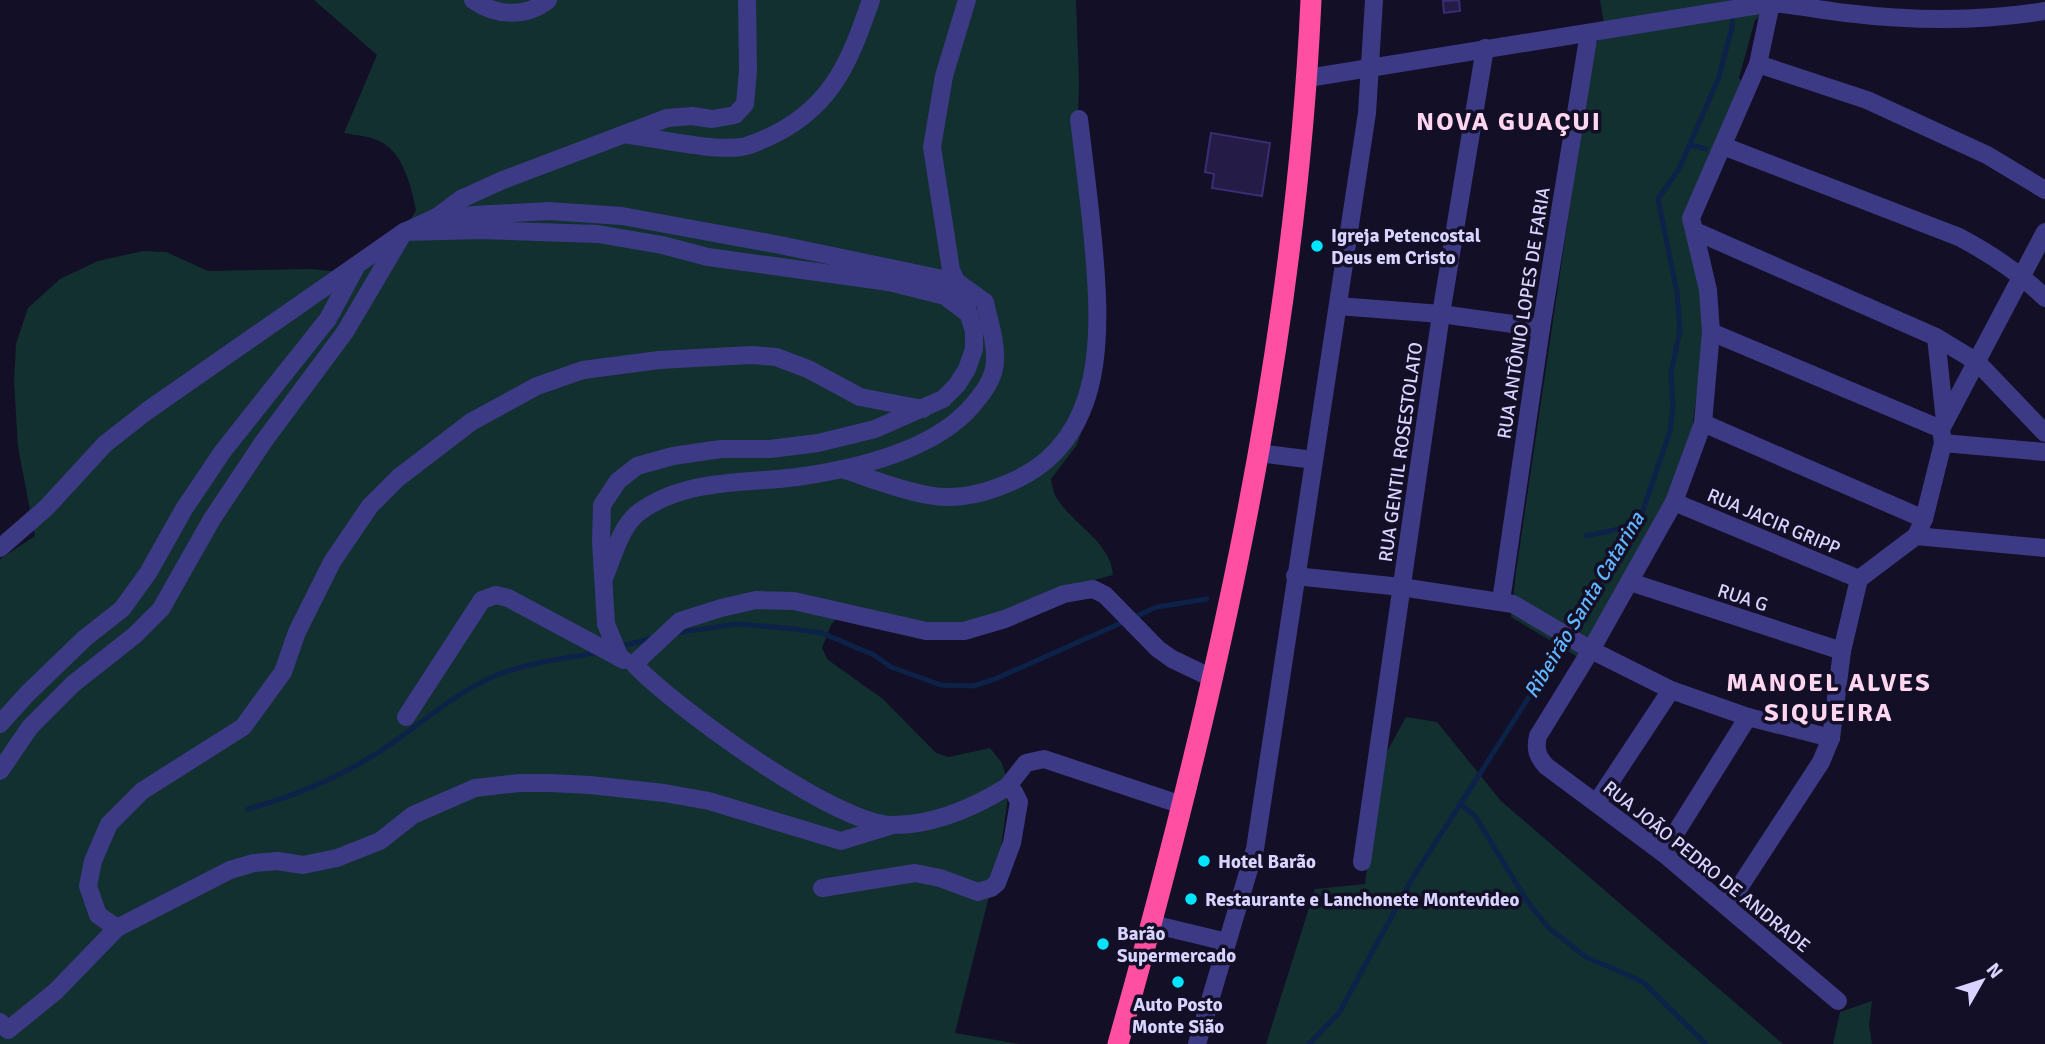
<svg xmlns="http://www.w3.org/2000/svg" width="2045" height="1044" viewBox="0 0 2045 1044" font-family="Signika,sans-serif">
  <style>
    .green { fill: #12302f }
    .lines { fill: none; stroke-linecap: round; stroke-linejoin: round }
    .stream { stroke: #0c2248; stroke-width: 5 }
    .building { fill: #241b47; stroke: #3b2d73; stroke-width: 2 }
    .minor { stroke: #3d3a85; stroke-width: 18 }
    .highway { stroke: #ff4fa3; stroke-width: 21 }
    .poi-dot { fill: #00e5ff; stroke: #130f26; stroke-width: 2.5 }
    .labels { text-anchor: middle; stroke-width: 7; stroke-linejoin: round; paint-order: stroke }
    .poi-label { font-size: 19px; font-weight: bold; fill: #d9d4ff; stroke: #130f26; text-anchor: start }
    .street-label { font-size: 19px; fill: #d9d4ff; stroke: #130f26 }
    .water-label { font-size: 21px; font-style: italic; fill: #62b6ff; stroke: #130f26 }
    .district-label { font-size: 26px; font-weight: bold; letter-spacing: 2px; fill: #ffd6f0; stroke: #130f26 }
  </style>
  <rect width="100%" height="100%" fill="#130f26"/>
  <g class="green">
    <path d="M314,0H1076L1079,81L1077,152L1099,273L1095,392L1077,445L1051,479C1052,484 1053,491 1055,495C1070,523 1111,541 1113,575L1072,586L977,622L929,626L839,616L831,625L822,648L828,660L883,699L936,753L949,757L990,748L1002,763L1007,780V804L1001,848L955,1033L1020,1044H0V559L35,536L18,447L14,382L16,344L28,308L60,279L98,261L143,251L166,252L208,271L311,269L358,274L399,241L416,210C411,186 403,150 377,140C367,136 354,135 344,133L377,55Z"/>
    <path d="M1600,0H1786L1755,20L1739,78L1743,83L1686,221L1704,308L1702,354L1691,437L1677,484L1581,659L1511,617L1516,572L1588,83L1593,52L1604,25Z"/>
    <path d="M1406,717L1437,722L1501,801L1783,1044H1266L1315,889L1365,884L1380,764Z"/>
    <path d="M1872,1001L1869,1025L1872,1044H1833L1840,1012Z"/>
  </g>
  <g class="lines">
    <g class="stream">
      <path d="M1691,145L1706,149"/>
      <path d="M1586,536L1638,525"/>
      <path d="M676,633L737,624L786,628L822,633L874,655L891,667L941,685L973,686L995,679L1157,607L1207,599"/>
      <path d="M618,647L653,638"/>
      <path d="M1460,804L1475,816L1529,904L1550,929L1586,957L1635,978L1645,984L1706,1044"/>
      <path d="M248,809C295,796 338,778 379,752C418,727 452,694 495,676C527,662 565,659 599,652"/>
      <path d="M1309,1044L1339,1013L1412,879L1533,691L1580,611L1638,525L1670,431L1673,407L1671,373L1680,330L1677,293L1658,199L1679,169L1719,77L1732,27L1734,0"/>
    </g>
  </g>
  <g class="building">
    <path d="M1459,0L1460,11L1444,13L1443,1Z"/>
    <path d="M1211,133L1270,143L1262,196L1212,188L1214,174L1205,172Z"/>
  </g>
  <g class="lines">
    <g class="minor">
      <path d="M473,0C496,16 526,18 548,0"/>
      <path d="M1771,3L1758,64L1691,218L1708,290L1711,332L1703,423L1674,502L1591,650L1538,736C1535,749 1537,756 1546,766L1663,853L1838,1001"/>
      <path d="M1758,64L1867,100L1987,155L2045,190"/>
      <path d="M1308,78L1771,3C1796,5 1821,10 1846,13C1912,21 1979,22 2045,11"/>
      <path d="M629,135C661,139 710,151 742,147C753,145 767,138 777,133C835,103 851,57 871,0"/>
      <path d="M1723,146L1959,237C1991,254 2019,272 2045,298"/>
      <path d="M437,217L461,199L503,180L667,118L692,116L712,119L735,115L745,104L748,71L747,0"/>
      <path d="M1695,231L1936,337L1977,362L2045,433"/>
      <path d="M1338,306L1441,314L1541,328"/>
      <path d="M1711,332L1941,429"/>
      <path d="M1936,337L1945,421"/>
      <path d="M1703,423L1924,519"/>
      <path d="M1943,443L2045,452"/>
      <path d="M1258,453L1314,460"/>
      <path d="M842,469C870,478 899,490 928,495C956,501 986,493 1011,482C1109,440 1101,328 1093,240C1089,199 1084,159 1079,119"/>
      <path d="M1674,502L1859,579"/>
      <path d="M1916,536L2045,548"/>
      <path d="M0,548L46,508L105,444L147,411L404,232L437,217L549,211L622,216L780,245L957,282L985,302C989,321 996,341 995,360C995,378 983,393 972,406C933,451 854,469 797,477C744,484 684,478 638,513C620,527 613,558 604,578"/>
      <path d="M1295,576L1401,587L1513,604L1591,650L1671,690L1748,717L1831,738"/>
      <path d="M1630,582L1842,651"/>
      <path d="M1501,601L1541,328L1589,33"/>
      <path d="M620,658L606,624L601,542L602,505L618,481L637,466L673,456L721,449H770L818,443L875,429L943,399L957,385L967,369L974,349V331L963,296L951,270L932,147L944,76L967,0"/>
      <path d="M406,717L482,600L496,595L508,598L624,660"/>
      <path d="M0,724L27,694L85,638L122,609L148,573L184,509L223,451L328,319L356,267"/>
      <path d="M0,771L30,727L73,684L135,635L161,609L212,519L264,441L345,332L404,232L481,230L598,234L662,245L708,257L889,282L945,296L970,315"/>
      <path d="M1007,787L1026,763L1044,759L1182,805"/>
      <path d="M1597,802L1671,690"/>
      <path d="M890,826L841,841L709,801L664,793L590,785L550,783H519L475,788L413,815L380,841L337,858L303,865L277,861L254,863L230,870L117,928L98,915L88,886L93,861L109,824L142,791L243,727L283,672L297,632L332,562L370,506L398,478L471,422L537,386L583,370L659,360L751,355L776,357L808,369L860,397L923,409"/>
      <path d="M1663,853L1748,717"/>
      <path d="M1362,862L1441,314L1485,48"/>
      <path d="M822,888L915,873L940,878L978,892L991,888L997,883L1012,843L1019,802L1014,792L1007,787C973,808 934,825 893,825C837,826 673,706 634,664L680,621L721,608L756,600L794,601L926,631H964L1005,619L1064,594L1093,589L1105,595L1158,649L1172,659L1212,678"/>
      <path d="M1727,906L1821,762L1831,738L1842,651L1859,579L1916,536L1924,519L1943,443L1941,429L2045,232"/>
      <path d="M1152,924L1227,942"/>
      <path d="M0,1022L8,1030L56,991L117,928"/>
      <path d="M1197,1044L1255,849L1367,113L1374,0"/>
    </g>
    <path class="highway" d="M1118,1044C1214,705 1295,353 1311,0"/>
  </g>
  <g class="poi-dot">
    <circle cx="1317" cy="246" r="7"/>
    <circle cx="1204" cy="861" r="7"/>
    <circle cx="1191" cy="899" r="7"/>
    <circle cx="1103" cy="944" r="7"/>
    <circle cx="1178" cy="982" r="7"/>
  </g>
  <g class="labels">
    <g class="poi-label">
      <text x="1331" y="242">Igreja Petencostal<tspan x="1331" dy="22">Deus em Cristo</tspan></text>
      <text x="1218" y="868">Hotel Barão</text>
      <text x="1205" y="906">Restaurante e Lanchonete Montevideo</text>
      <text x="1117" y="940">Barão<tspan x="1117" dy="22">Supermercado</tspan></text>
      <text x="1178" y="1011" text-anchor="middle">Auto Posto<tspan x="1178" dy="22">Monte Sião</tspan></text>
    </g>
    <g class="street-label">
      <text transform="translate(1523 313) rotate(-81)" y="7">RUA ANTÔNIO LOPES DE FARIA</text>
      <text transform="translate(1400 452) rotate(-82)" y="7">RUA GENTIL ROSESTOLATO</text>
      <text transform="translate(1774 521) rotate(23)" y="7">RUA JACIR GRIPP</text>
      <text transform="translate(1743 597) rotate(18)" y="7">RUA G</text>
      <text transform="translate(1707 866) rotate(39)" y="7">RUA JOÃO PEDRO DE ANDRADE</text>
    </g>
    <g class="water-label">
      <text transform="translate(1584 605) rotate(-59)" y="7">Ribeirão Santa Catarina</text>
    </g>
    <g class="district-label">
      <text x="1509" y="130">NOVA GUAÇUI</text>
      <text x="1829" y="691">MANOEL ALVES<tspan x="1829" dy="30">SIQUEIRA</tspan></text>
    </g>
  </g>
  <g transform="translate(1982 981) rotate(51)" stroke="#130f26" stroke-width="5" paint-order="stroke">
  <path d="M0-5L12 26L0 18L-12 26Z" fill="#d9d4ff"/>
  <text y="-10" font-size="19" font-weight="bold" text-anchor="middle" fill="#d9d4ff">N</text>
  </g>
</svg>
